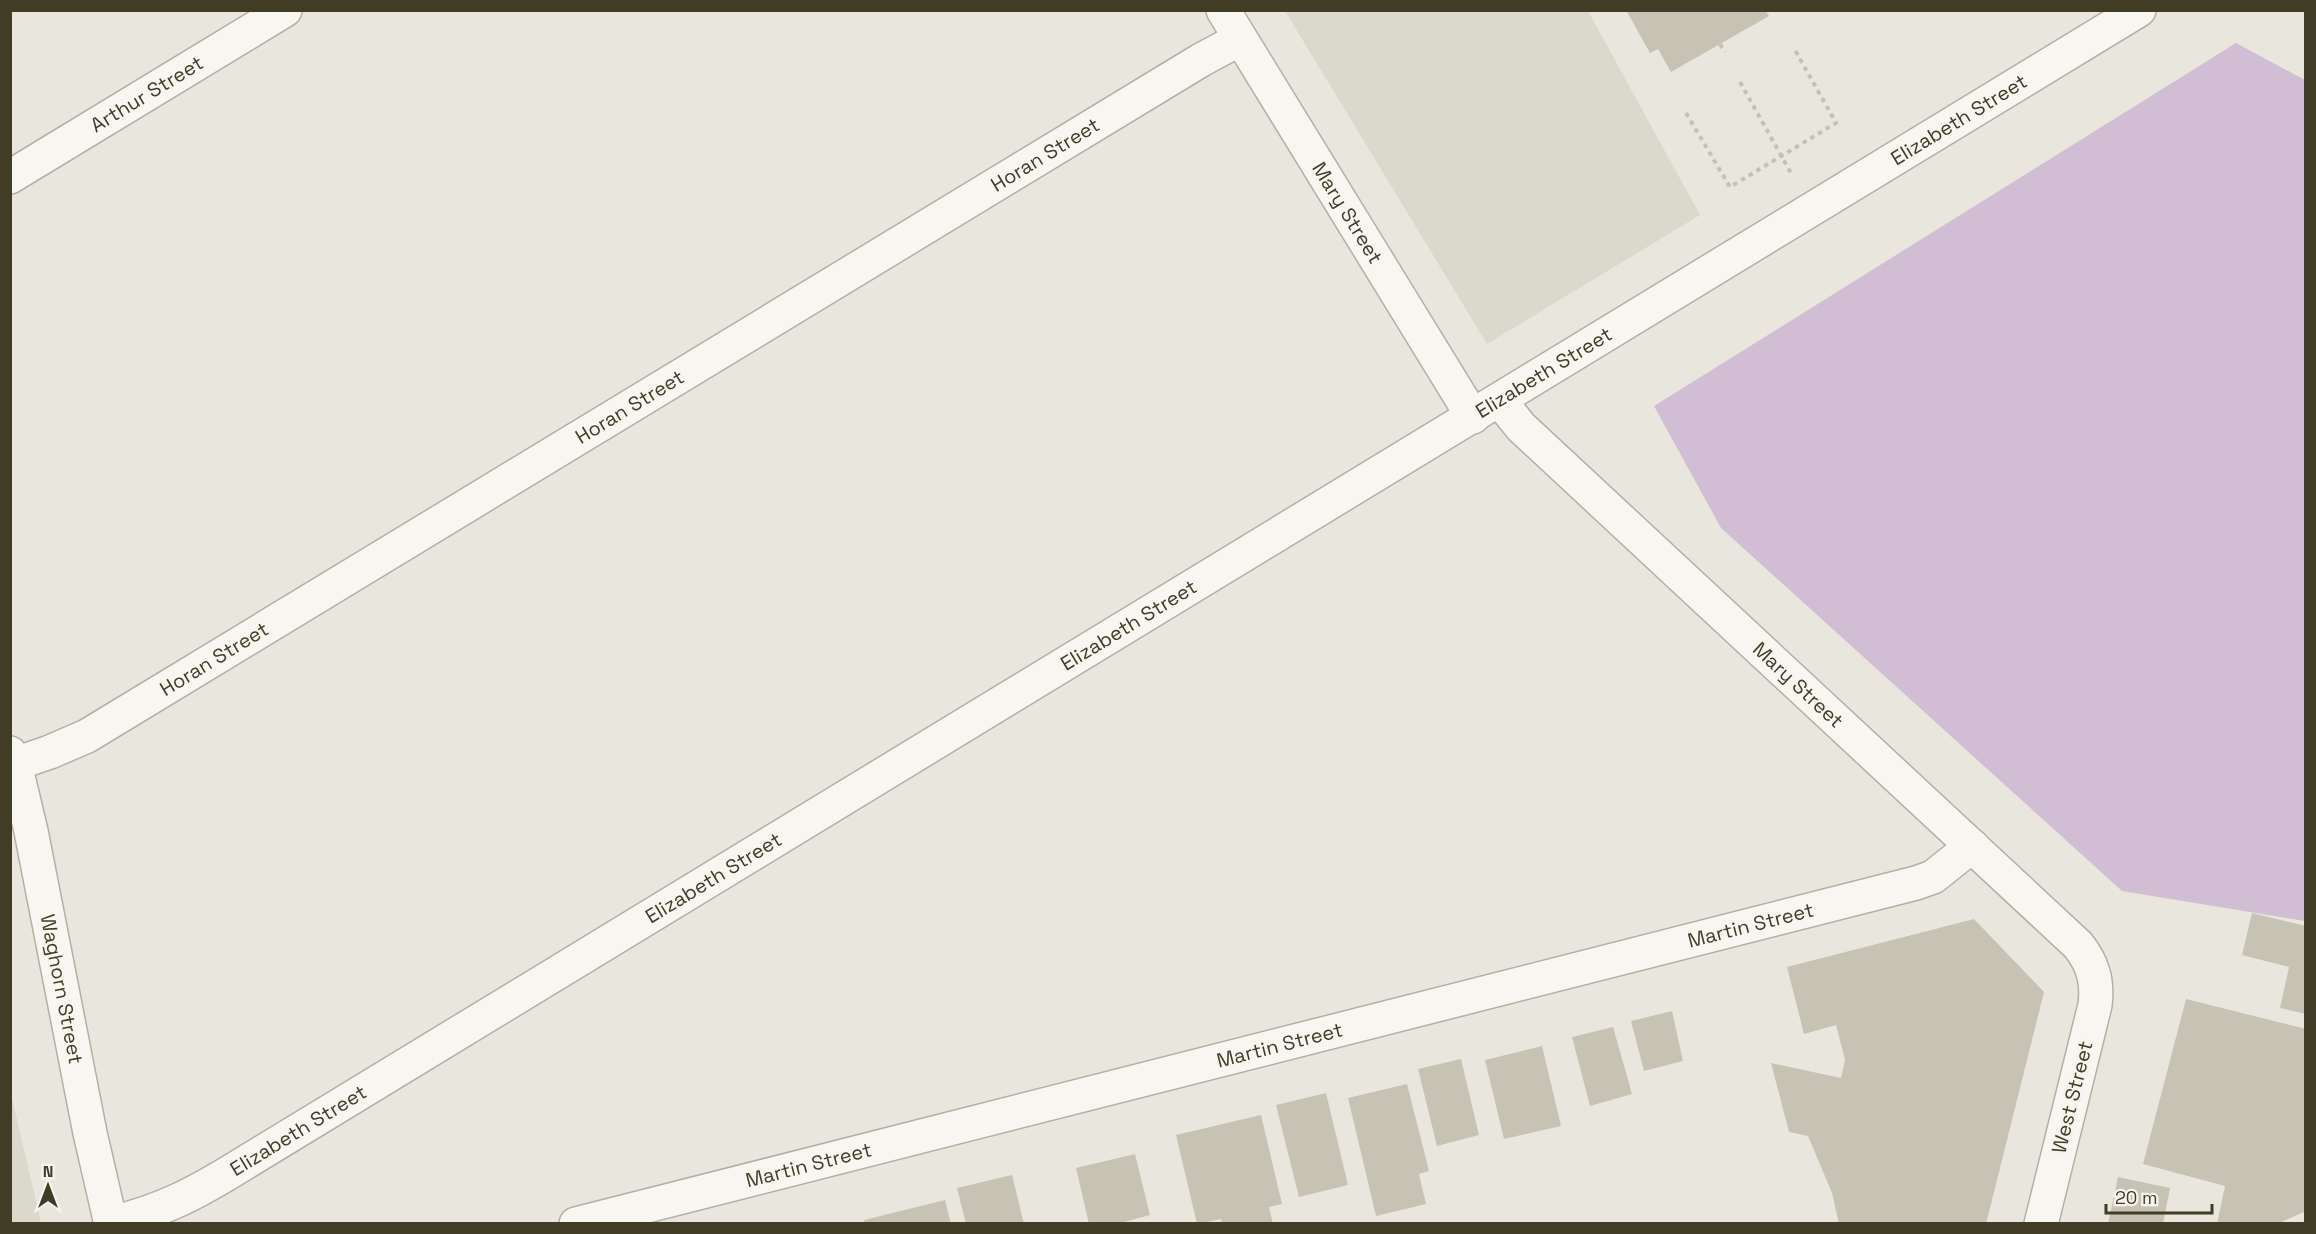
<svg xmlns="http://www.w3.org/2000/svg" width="2316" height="1234" viewBox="0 0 2316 1234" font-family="'Space Grotesk',sans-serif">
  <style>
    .built { fill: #dbd8cc }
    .green { fill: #d2bed4 }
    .building { fill: #c6c3b5 }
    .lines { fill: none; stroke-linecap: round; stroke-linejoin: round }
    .minor-casing { stroke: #b3b0a3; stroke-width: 36 }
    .path { stroke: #c4c2b8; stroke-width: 4; stroke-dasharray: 4.5 4.5; stroke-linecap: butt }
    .minor { stroke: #f7f6f1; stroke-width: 33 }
    .labels { text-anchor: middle; stroke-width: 6; stroke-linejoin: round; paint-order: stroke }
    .street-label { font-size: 20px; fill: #413c26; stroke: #f6f4ee }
  </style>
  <rect width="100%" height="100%" fill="#e9e6de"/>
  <g class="built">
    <path d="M1285,11H1588L1700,215L1487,344Z"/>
    <path d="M10,1094H11L41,1223H11Z"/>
  </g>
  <path class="green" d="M2236,43L2305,80V921L2122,891L1721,528L1654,406Z"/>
  <g class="building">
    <path d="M1626,10H1765L1769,16L1671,72L1658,49L1650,53Z"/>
    <path d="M2252,913L2306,926V1014L2280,1008L2289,967L2242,955Z"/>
    <path d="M1974,919L2044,992L1986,1224H1839L1832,1193L1808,1136L1789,1132L1771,1063L1841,1078L1845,1060L1836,1025L1804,1034L1787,967Z"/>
    <path d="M2186,999L2306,1029V1211L2277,1224H2217L2225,1186L2143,1164Z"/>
    <path d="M1672,1011L1683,1061L1644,1071L1631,1021Z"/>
    <path d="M1613,1027L1632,1094L1590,1106L1572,1037Z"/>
    <path d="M1542,1046L1561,1126L1504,1139L1485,1060Z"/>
    <path d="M1461,1059L1479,1135L1437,1146L1418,1069Z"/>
    <path d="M1407,1084L1429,1171L1419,1174L1426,1204L1376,1216L1348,1098Z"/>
    <path d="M1326,1093L1348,1185L1299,1197L1276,1105Z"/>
    <path d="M1261,1115L1282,1204L1269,1207L1273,1224H1222L1221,1219L1197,1224L1176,1135Z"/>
    <path d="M1135,1154L1150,1215L1116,1224H1089L1076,1168Z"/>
    <path d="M1012,1175L1024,1224H966L957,1188Z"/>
    <path d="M2118,1177L2170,1188L2163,1224H2108Z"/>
    <path d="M945,1200L951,1224H865L864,1220Z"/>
  </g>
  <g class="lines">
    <g class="minor-casing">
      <g id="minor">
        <path id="s1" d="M1223,10L1473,417"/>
        <path id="s2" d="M10,177L285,10"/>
        <path id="s3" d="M1500,401L1521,427L2078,945C2093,964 2098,981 2095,1005L2041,1224"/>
        <path id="s4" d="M10,753L15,764L31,831L90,1133L111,1224"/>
        <path id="s5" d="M15,764L50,752L87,736L1201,60L1240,39"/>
        <path id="s6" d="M111,1223C163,1211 198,1192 243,1164L2139,10"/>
        <path id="s7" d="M576,1224L1916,883L1933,877L1972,846"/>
      </g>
    </g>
    <g class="path">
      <path d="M1720,44L1725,52"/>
      <path d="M1740,82L1792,175"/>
      <path d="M1686,113L1730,187L1836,123L1795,50"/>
    </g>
    <use href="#minor" class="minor"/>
  </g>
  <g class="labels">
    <g class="street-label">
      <text dy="7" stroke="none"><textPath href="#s2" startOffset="160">Arthur Street</textPath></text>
      <text dy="7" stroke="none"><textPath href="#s6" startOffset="2154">Elizabeth Street</textPath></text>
      <text dy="7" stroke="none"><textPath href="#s5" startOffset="1198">Horan Street</textPath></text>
      <text dy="7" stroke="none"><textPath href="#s1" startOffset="238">Mary Street</textPath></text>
      <text dy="7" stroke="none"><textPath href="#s6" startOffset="1668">Elizabeth Street</textPath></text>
      <text dy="7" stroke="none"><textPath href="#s5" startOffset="712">Horan Street</textPath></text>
      <text dy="7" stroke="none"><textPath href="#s6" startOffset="1182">Elizabeth Street</textPath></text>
      <text dy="7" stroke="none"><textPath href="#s5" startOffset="226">Horan Street</textPath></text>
      <text dy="7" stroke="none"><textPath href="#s3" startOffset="412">Mary Street</textPath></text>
      <text dy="7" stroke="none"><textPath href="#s6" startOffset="696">Elizabeth Street</textPath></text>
      <text dy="7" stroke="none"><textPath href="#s7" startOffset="1212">Martin Street</textPath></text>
      <text dy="7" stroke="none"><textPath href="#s4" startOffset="242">Waghorn Street</textPath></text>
      <text dy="7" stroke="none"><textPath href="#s7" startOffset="726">Martin Street</textPath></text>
      <text transform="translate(2072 1097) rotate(-76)" y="7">West Street</text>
      <text dy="7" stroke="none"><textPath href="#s6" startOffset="210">Elizabeth Street</textPath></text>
      <text dy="7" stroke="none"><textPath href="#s7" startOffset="240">Martin Street</textPath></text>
    </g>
  </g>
  <rect width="2316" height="1234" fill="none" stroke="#413c26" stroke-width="24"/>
  <g transform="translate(48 1186)" stroke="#f6f4ee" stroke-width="4.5" paint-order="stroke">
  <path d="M0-4.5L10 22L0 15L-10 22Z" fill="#413c26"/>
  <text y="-9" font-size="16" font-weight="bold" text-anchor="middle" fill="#413c26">N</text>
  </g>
  <path d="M2106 1204v9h106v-9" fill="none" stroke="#413c26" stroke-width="3"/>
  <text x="2115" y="1204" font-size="18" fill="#413c26" stroke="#f6f4ee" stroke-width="4.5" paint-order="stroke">20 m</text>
</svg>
